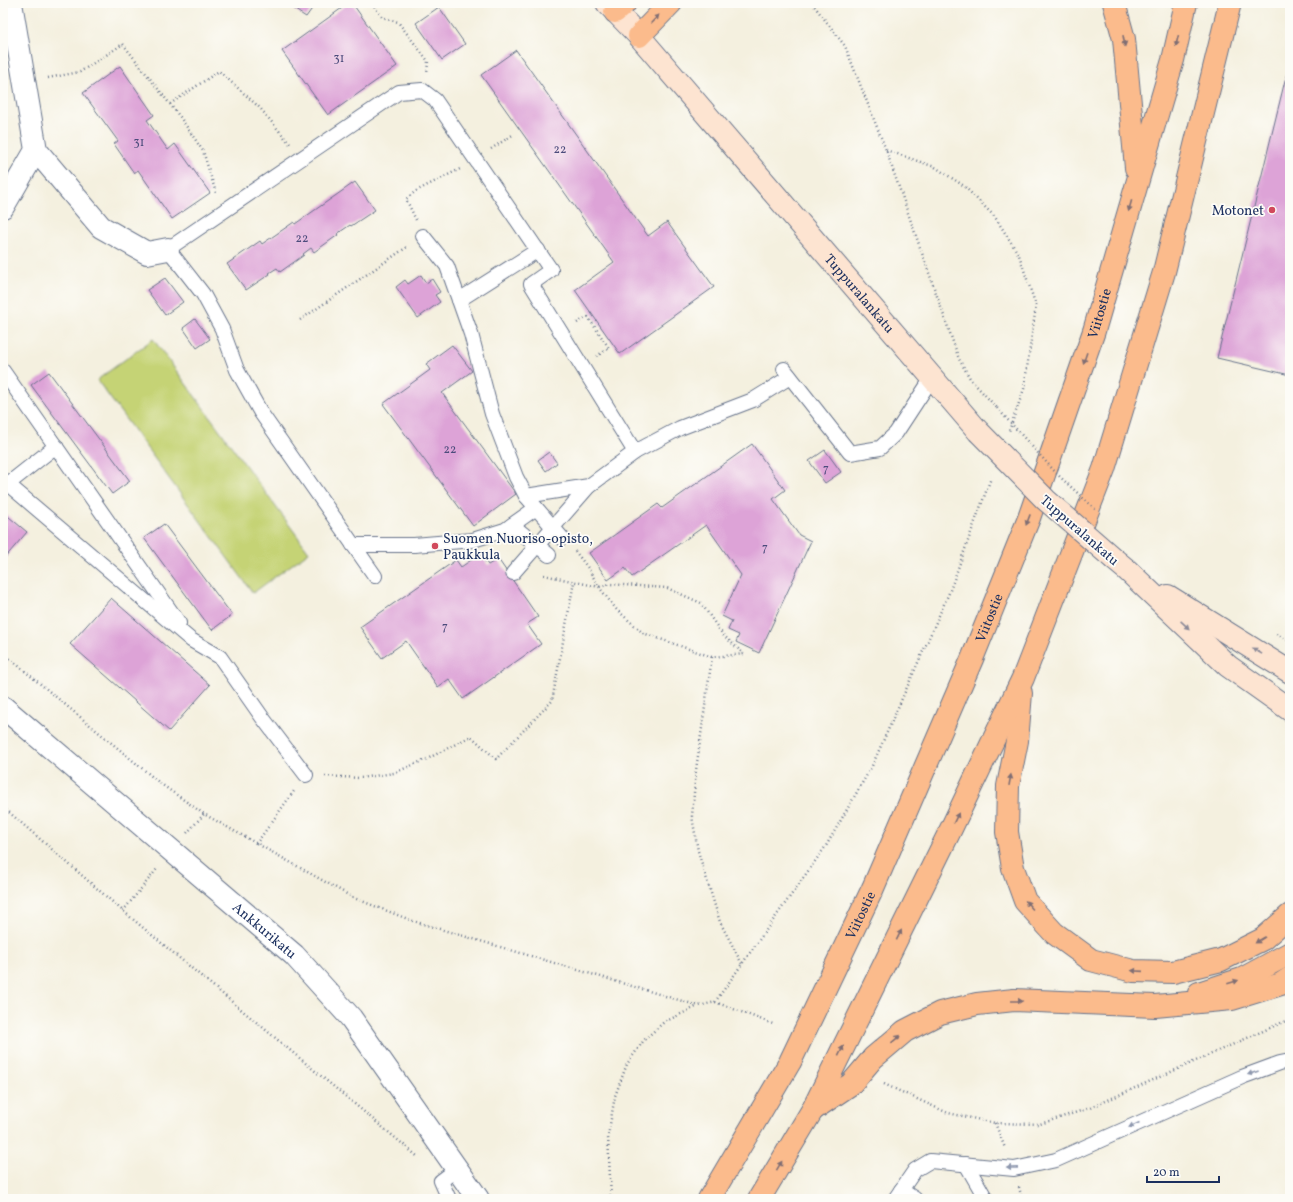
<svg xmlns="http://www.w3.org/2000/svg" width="1293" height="1202" viewBox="0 0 1293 1202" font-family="Vollkorn,serif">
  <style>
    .pitch { fill: #c5d375; stroke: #70816a }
    .building { fill: #dda3d7 }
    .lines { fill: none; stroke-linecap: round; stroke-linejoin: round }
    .lane-casing { stroke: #67738b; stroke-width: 16 }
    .street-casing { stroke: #67738b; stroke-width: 24 }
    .secondary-casing { stroke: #67738b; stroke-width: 24 }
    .highway-casing { stroke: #67738b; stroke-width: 24 }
    .path { stroke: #67738b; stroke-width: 2.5; stroke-dasharray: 1 3; stroke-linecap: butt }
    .lane { stroke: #fff; stroke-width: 14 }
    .street { stroke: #fff; stroke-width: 22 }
    .secondary { stroke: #fde4d1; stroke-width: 22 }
    .highway { stroke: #fbbb8c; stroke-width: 22 }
    .secondary-bridge-casing { stroke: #67738b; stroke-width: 24; stroke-linecap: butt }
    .path-bridge { stroke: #67738b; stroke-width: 2.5; stroke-dasharray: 1 3; stroke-linecap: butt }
    .secondary-bridge { stroke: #fde4d1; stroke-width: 22 }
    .oneway { fill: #806e73 }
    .oneway2 { fill: #8c8a98 }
    .oneway3 { fill: #8d97ae }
    .poi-dot { fill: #d1495b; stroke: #fdfcf7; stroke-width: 1.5 }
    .labels { text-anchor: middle; stroke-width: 3.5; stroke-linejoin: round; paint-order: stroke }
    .number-label { font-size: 12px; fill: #4c4c7c }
    .poi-label { font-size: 14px; fill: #1b2f5e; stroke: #fdfcf7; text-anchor: end }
    .street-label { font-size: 14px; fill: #1b2f5e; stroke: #fdfcf7 }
  </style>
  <rect width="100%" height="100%" fill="#fdfcf7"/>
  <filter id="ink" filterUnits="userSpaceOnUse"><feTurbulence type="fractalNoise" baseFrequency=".025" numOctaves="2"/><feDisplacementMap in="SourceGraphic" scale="8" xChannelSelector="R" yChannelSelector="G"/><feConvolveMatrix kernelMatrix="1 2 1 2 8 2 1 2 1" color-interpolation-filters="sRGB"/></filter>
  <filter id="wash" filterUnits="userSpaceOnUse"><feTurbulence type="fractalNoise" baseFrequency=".012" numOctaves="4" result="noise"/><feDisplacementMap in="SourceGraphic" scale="16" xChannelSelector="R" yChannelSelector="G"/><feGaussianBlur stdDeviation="0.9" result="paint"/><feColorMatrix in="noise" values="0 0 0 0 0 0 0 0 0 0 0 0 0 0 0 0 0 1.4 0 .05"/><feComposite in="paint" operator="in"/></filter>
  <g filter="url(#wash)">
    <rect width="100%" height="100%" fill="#f4f0df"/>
    <path class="pitch" d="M153,339L309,552L253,593L97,380Z"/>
    <g id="blocks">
      <g class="building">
        <path d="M295,3H316L306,17L292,8Z"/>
        <path d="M349,3H352L397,66L328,115L282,51Z"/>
        <path d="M439,7L465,44L442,60L416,23Z"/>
        <path d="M516,50L648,236L667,222L714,287L620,354L575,290L614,262L481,75Z"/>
        <path d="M1289,64H1290V375L1217,358Z"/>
        <path d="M120,66L154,115L147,120L168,150L175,144L210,193L172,219L138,170L134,173L114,144L118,141L83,93Z"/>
        <path d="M355,182L375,210L351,226L350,225L337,234L338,235L314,252L311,248L303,254L304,255L280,272L277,268L269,273L270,274L246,290L227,264L260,241L262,244L294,222L295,224Z"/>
        <path d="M421,275L426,283L432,279L440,292L435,295L440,302L418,318L396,287L405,280L408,284Z"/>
        <path d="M165,278L183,302L165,315L147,290Z"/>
        <path d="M195,319L210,339L197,348L183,328Z"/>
        <path d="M452,345L472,371L442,393L516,494L473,526L383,404L430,370L426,364Z"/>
        <path d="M49,372L130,481L112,494L31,385Z"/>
        <path d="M752,444L785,490L773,499L799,535L811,541L759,653L736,642L739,635L728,630L732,621L722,616L741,575L706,525L632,577L625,568L608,580L589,553L658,504L662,508Z"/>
        <path d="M825,450L841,472L825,483L809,461Z"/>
        <path d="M549,452L557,463L546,471L538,460Z"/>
        <path d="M3,512L27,532L3,560Z"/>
        <path d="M164,524L232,615L212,630L144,538Z"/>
        <path d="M480,554L488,565L498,559L538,617L527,624L541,644L463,699L449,679L438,687L406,641L382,658L360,627L456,560L461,567Z"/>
        <path d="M111,598L210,685L169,731L70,644Z"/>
      </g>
    </g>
  </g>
  <g filter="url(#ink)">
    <use href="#blocks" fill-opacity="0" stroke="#67738b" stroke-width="1"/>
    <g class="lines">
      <g class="lane-casing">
        <g id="lane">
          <path d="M423,236L447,266L471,334L492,414L516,477L526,496L562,538"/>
          <path d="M459,300L538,250"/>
          <path d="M784,369L850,453L880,448L896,433L932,378"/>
          <path d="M3,371L179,623"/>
          <path d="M635,452L680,428L753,400L790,377"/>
          <path d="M3,480L191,640L220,657L262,717L306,775"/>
          <path d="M8,484L56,446"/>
          <path d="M512,525L549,555"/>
          <path d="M353,545H414L473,540L505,530L536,508"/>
          <path d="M513,573L589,486"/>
          <path d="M375,576L261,413L237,370L222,329L203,294L168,249L399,92L422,90L435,100L551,270L531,284L635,452L589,486L526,496"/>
          <path d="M966,1164L986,1199"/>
          <path d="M901,1190L915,1199"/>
          <path d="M449,1199L441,1181L457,1169"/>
          <path d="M895,1199L915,1170L930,1161L1014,1169L1056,1160L1242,1077L1280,1063L1290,1061"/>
        </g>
      </g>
      <g class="street-casing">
        <g id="street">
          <path d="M36,150L101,227L147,253L168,249"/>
          <path d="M3,207L36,150L11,3"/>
          <path id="s1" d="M3,707L294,955L351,1018L478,1199"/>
        </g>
      </g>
      <g class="secondary-casing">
        <g id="secondary">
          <path id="s2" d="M607,3L639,36L978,431"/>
          <path d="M1115,560L1127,570L1228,666L1290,710"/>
          <path d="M1168,596L1290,672"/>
        </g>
      </g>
      <g class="highway-casing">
        <g id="highway">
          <path d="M1114,3L1124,39L1136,168"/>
          <path d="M615,12L625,3"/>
          <path d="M639,36L671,3"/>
          <path d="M1021,693L1017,741L1008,786L1007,832L1013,868L1025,901L1054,933L1091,960L1133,971L1173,972L1221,960L1263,939L1290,915"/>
          <path d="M1199,993L1242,979L1290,953"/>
          <path d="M814,1109L851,1084L873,1058L905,1031L940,1013L977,1004L1014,1000L1155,1006L1232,999L1281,984L1290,978"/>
          <path id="s3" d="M709,1199L790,1062L873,888L972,659L1029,518L1094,331L1173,60L1186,3"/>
          <path d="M759,1199L813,1109L949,833L1023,678L1104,469L1164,272L1230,3"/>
        </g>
      </g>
      <g class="path">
        <path d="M372,3L382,17L398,22L428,61L427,73"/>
        <path d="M812,3L845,46L886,150L959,359L971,380L997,408"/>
        <path d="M48,78L80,72L123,44L180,117L203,151L216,193"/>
        <path d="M170,104L219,71L260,108L290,144"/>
        <path d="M491,149L514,134"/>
        <path d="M886,150L935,167L964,186L995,217L1019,255L1036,306L1024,389L1009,431"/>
        <path d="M416,220L406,199L416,191L460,169"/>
        <path d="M300,320L407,247"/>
        <path d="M577,323L588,317L609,348L597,356"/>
        <path d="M575,551L588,568L599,587L610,584L667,588L701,603L723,635L744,654"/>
        <path d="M544,575L599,587L616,609L643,633L712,657L744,654"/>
        <path d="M1276,634L1290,641"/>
        <path d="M3,653L161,784L204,814L354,898L413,921L699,1006L715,1002L773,1024"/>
        <path d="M712,657L696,770L692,816L698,851L720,922L742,964"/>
        <path d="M325,776L360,778L394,773L429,758L471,736L496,759L552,701L574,582"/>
        <path d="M3,807L123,911L417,1156"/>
        <path d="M187,833L204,814"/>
        <path d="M256,844L294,791"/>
        <path d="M123,911L157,869"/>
        <path d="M715,1002L826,846L872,766L949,593L991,478"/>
        <path d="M884,1084L948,1113L995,1123L1040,1124L1090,1108L1290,1019"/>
        <path d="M995,1123L1005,1148"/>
        <path d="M1019,1187L1022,1199"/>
        <path d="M611,1199L608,1136L615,1096L627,1064L644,1040L664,1022L698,1006"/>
      </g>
      <use href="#lane" class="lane"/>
      <use href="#street" class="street"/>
      <use href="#secondary" class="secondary"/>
      <use href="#highway" class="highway"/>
      <g class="secondary-bridge-casing">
        <path id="secondary-bridge" d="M978,431L1046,500L1115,560"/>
      </g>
      <path class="path-bridge" d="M997,408L1058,475L1096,510"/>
      <use href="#secondary-bridge" class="secondary-bridge"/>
    </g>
    <defs><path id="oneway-solid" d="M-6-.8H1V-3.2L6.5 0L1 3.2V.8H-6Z"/></defs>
    <g class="oneway">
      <use href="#oneway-solid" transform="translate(655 19) rotate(-46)"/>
      <use href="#oneway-solid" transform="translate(1124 41) rotate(80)"/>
      <use href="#oneway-solid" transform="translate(1177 41) rotate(104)"/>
      <use href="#oneway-solid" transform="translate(1130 206) rotate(106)"/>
      <use href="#oneway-solid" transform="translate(1085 358) rotate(109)"/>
      <use href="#oneway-solid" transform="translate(1028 520) rotate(111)"/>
      <use href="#oneway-solid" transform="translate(1010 780) rotate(-80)"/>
      <use href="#oneway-solid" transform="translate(956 818) rotate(-64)"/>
      <use href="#oneway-solid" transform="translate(1029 905) rotate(-131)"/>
      <use href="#oneway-solid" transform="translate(899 935) rotate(-64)"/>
      <use href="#oneway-solid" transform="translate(1260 940) rotate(148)"/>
      <use href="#oneway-solid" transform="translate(1137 971) rotate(-176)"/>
      <use href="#oneway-solid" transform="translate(1233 982) rotate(-17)"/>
      <use href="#oneway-solid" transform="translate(1017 1001)"/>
      <use href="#oneway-solid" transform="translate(896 1039) rotate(-40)"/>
      <use href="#oneway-solid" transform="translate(841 1051) rotate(-64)"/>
      <use href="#oneway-solid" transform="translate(779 1166) rotate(-59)"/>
    </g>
    <g class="oneway2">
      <use href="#oneway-solid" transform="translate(1185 625) rotate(43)"/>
      <use href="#oneway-solid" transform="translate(1257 651) rotate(-148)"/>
    </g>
    <g class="oneway3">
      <use href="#oneway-solid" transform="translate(1253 1073) rotate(161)"/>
      <use href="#oneway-solid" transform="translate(1134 1125) rotate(156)"/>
      <use href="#oneway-solid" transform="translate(1012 1168) rotate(179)"/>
    </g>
  </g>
  <g class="poi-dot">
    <circle cx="1272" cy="210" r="4"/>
    <circle cx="435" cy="546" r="4"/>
  </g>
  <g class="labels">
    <g class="number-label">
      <text x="339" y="62">31</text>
      <text x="139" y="146">31</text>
      <text x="560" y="153">22</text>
      <text x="302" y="242">22</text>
      <text x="450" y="453">22</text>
      <text x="826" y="472">7</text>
      <text x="765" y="551">7</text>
      <text x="445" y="630">7</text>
    </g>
    <g class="poi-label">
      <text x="1264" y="215">Motonet</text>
      <text x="443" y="543" text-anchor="start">Suomen Nuoriso-opisto,<tspan x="443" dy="16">Paukkula</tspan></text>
    </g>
    <g class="street-label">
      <text dy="5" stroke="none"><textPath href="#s2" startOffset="385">Tuppuralankatu</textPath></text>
      <text dy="5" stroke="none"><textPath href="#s3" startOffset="970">Viitostie</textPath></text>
      <text transform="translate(1080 530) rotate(41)" y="5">Tuppuralankatu</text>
      <text dy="5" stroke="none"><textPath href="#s3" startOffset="646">Viitostie</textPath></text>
      <text dy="5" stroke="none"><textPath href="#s3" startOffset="322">Viitostie</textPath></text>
      <text dy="5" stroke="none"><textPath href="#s1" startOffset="344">Ankkurikatu</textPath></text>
    </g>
  </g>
  <rect width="1293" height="1202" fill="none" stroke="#fdfcf7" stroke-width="16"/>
  <path d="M1147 1176v6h72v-6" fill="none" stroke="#1b2f5e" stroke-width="2"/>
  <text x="1153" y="1176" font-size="12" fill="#1b2f5e" stroke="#fdfcf7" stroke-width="3" paint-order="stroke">20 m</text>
</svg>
